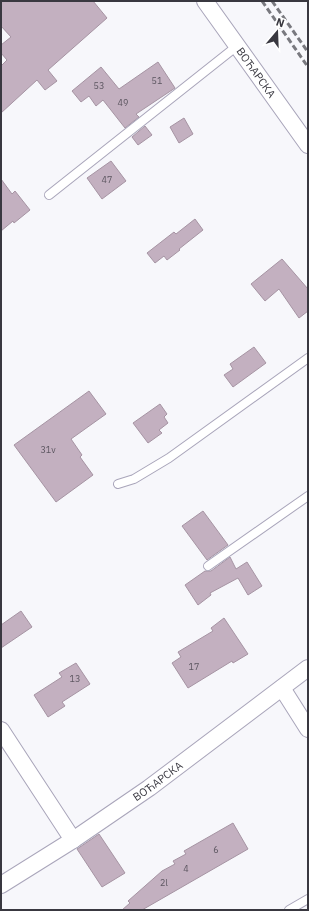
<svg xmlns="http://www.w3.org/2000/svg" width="309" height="911" viewBox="0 0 309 911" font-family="'IBM Plex Sans',sans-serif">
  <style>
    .building { fill: #c3b0c0; stroke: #a694a3 }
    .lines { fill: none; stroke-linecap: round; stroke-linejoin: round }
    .lane-casing { stroke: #a9a5ba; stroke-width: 10 }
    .street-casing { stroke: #a9a5ba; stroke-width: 18 }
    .lane { stroke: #fff; stroke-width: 8 }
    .street { stroke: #fff; stroke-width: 16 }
    .rail { stroke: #79797f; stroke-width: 3; stroke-dasharray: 6 3; stroke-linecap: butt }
    .labels { text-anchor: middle; stroke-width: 3; stroke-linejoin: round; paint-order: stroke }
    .number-label { font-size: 9px; fill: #5c5660 }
    .street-label { font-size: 11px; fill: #393840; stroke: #fff }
  </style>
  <rect width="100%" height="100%" fill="#f7f7fb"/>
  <g class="building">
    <path d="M1,1H93L107,18L48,70L57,81L45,90L37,80L1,113V66L7,60L1,53V45L11,37L1,26Z"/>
    <path d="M158,62L175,88L136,114L139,117L125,128L103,100L96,106L89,96L81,102L72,91L101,67L119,89Z"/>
    <path d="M184,118L193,134L179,143L170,127Z"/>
    <path d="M145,126L152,135L138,145L132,137Z"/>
    <path d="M111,161L126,181L102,199L87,178Z"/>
    <path d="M1,179L12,194L15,191L30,210L14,223L13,221L1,231Z"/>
    <path d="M195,219L203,230L179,249L180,250L167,260L164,256L155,263L147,253L174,232L176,234Z"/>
    <path d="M282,259L308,289V311L299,318L279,289L265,301L251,284Z"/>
    <path d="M254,347L266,363L233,387L224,375L233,369L230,364Z"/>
    <path d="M89,391L106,414L71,439L82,455L80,457L93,475L56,502L14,445Z"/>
    <path d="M160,404L167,414L164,417L168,423L159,430L162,433L148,443L133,423Z"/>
    <path d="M203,511L228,545L207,560L182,526Z"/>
    <path d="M230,557L236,569L247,562L262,586L248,595L238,578L210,593L211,595L198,605L185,585L205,571H211Z"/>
    <path d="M21,611L32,627L1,648V625Z"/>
    <path d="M224,618L248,654L233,663L232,661L188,688L172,663L181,657L178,652L213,631L211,628Z"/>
    <path d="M76,663L90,684L62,702L65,706L48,717L34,695L62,677L59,673Z"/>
    <path d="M233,823L248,849L142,910H122L130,903L128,901L162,871L175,864L173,861L186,854L184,851Z"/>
    <path d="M99,834L125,873L102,887L77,849Z"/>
  </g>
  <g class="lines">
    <g class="lane-casing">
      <g id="lane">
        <path d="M49,195L237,46"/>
        <path d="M118,484L134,479L169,458L308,358"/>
        <path d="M208,566L308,496"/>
        <path d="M289,910L308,899"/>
      </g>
    </g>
    <g class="street-casing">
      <g id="street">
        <path id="s1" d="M205,1L308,145"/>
        <path d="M282,688L308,729"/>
        <path d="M1,730L73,840"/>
        <path id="s2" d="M1,885L73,840L149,788L308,668"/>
      </g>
    </g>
    <use href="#lane" class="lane"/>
    <use href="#street" class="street"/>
    <g class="rail">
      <path d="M262,1L308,67"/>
      <path d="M272,1L308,52"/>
    </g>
  </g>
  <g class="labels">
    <g class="number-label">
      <text x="157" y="84">51</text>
      <text x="99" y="89">53</text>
      <text x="123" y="106">49</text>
      <text x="107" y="183">47</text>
      <text x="48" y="453">31v</text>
      <text x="194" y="670">17</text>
      <text x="75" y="682">13</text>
      <text x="216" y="853">6</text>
      <text x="186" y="872">4</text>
      <text x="164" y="886">2l</text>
    </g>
    <g class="street-label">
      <text dy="4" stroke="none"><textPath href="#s1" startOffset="88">ВОЋАРСКА</textPath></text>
      <text dy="4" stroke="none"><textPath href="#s2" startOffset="188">ВОЋАРСКА</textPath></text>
    </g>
  </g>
  <rect width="309" height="911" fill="none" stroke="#393840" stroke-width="4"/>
  <g transform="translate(277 32) rotate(19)" stroke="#ffffff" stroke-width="3" paint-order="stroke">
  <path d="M0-3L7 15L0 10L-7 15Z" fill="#393840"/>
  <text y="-6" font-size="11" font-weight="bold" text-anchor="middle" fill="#393840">N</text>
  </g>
</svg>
